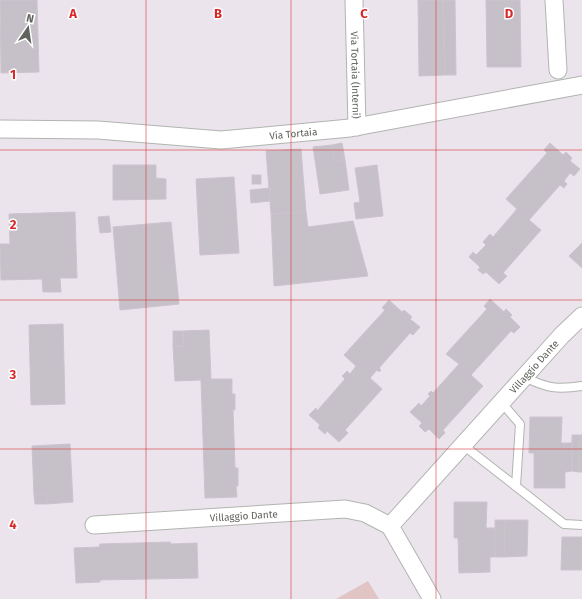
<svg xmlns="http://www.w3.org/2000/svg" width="582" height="599" viewBox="0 0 582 599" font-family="'Fira Sans',sans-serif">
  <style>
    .pitch { fill: #e1c5c4 }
    .building { fill: #c6c1c8; stroke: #cdc3d0 }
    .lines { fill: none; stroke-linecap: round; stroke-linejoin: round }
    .service-casing { stroke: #b1b5af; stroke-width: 10 }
    .minor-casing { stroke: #b1b5af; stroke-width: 19 }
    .service { stroke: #fff; stroke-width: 8 }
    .minor { stroke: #fff; stroke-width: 17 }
    .grid { fill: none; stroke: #d62828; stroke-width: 1; stroke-opacity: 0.55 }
    .labels { text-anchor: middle; stroke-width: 3; stroke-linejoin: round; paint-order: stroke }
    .street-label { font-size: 10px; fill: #5f635c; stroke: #fff }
    .grid-label { font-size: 13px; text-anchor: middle; font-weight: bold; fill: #d62828; stroke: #fff; stroke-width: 3; stroke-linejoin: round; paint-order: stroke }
  </style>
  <rect width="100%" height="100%" fill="#ebe4ec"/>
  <path class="pitch" d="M368,581L379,599H336Z"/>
  <g class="building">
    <path d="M0,0H37L39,72L1,73Z"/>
    <path d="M418,0H443L445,75L419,76Z"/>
    <path d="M443,0H455L456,75H445Z"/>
    <path d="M486,0H520L521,67H487Z"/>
    <path d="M342,143L345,160L335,162L332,145Z"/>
    <path d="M550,143L563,155L566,152L572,158L570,161L580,169L574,176L570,173L564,181L567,184L564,188L560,185L529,220L541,230L503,273L507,276L499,284L486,272L483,274L478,270L480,267L469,257L473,252L476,255L486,245L483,242L490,234L493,237L517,209L506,199L547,153L544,150Z"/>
    <path d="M332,145L335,162L345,160L349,190L320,194L313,147Z"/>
    <path d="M301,149L306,212L271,214L266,151Z"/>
    <path d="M113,165H156V178L166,179V199L113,200Z"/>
    <path d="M377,165L383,216L356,219L354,203L360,202L355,168Z"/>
    <rect x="252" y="175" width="9" height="9"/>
    <path d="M234,177L239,253L200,255L196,179Z"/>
    <path d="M270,188V201L251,203L250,190Z"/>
    <path d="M75,212L77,278H60L61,292H43L42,279L1,280L0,244H10L9,214Z"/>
    <path d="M306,212L308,227L353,221L368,276L274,286L271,214Z"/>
    <path d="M109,216L111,232L100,233L98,217Z"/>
    <path d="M171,222L179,304L120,310L113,227Z"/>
    <path d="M582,243V268L569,256Z"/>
    <path d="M490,299L504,312L506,309L512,315L510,317L520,327L514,333L511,331L471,375L483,386L443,430L445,433L439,439L429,429L425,432L419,426L422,423L410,412L419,403L421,406L430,396L428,394L431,391L433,393L459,364L446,354L487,309L484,306Z"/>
    <path d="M389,300L402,312L404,310L412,317L410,319L420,327L413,335L410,333L379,368L381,370L379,372L377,370L370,378L382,389L345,430L348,433L339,442L327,431L325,434L318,428L320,425L309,415L316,408L317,411L345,379L342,376L347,371L350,374L356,366L344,355L385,310L382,308Z"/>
    <path d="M63,324L65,404L31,405L29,325Z"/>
    <path d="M209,330L211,379H232V394H235V410L233,409L235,468H238V486H236L237,497L205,498L201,380L175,381L173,346H183V331Z"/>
    <rect x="173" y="331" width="10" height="15"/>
    <path d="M530,417H562L561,443H572V471L565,472V488H534V453H529Z"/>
    <path d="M572,435H580L579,472L572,471Z"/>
    <path d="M580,435H582V472H579Z"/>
    <path d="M70,444L73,502L47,504L46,494L34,495L32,446Z"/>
    <path d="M46,494L47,504H35L34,495Z"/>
    <path d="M454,502H487L486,528H496L495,557H490V572L459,573L458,538H454Z"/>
    <path d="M495,520H505L504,557H495Z"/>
    <path d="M505,520H528L527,556L504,557Z"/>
    <path d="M562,537H582V570H561Z"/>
    <path d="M170,542L171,544L197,543L198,578L100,580V582L76,583L74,548L99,547L100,544Z"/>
  </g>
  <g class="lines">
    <g class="service-casing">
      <g id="service">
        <path d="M524,377C547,388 557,390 582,386"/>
        <path d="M501,402L520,424L516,486"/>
        <path d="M463,445L564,524L582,525"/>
      </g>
    </g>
    <g class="minor-casing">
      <g id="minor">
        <path id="s1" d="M354,0L357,127"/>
        <path d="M554,0L558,70"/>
        <path id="s2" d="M0,129L98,130L221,140L350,128L582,85"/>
        <path id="s3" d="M94,525L345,509L365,513L390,526"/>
        <path id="s4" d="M432,599L390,526L562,335L582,316"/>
      </g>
    </g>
    <use href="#service" class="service"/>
    <use href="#minor" class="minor"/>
  </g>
  <path class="grid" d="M146,0V599M291,0V599M436,0V599M0,150H582M0,300H582M0,449H582"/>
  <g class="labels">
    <g class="street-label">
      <text dy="4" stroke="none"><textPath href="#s1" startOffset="75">Via Tortaia (Interni)</textPath></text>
      <text dy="4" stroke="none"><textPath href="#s2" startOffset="294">Via Tortaia</textPath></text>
      <text dy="4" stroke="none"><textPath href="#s4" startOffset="299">Villaggio Dante</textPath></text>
      <text dy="4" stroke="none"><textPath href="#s3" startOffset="150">Villaggio Dante</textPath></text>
    </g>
  </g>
  <g class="grid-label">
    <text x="73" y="18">A</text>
    <text x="218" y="18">B</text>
    <text x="364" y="18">C</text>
    <text x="509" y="18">D</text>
    <text x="13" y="79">1</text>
    <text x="13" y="229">2</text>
    <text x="13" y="379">3</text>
    <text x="13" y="529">4</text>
  </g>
  <g transform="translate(28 28) rotate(13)" stroke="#ffffff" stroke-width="3" paint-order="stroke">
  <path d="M0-3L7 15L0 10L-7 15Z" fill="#5f635c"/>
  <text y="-6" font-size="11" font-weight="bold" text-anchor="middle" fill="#5f635c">N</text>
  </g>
</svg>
